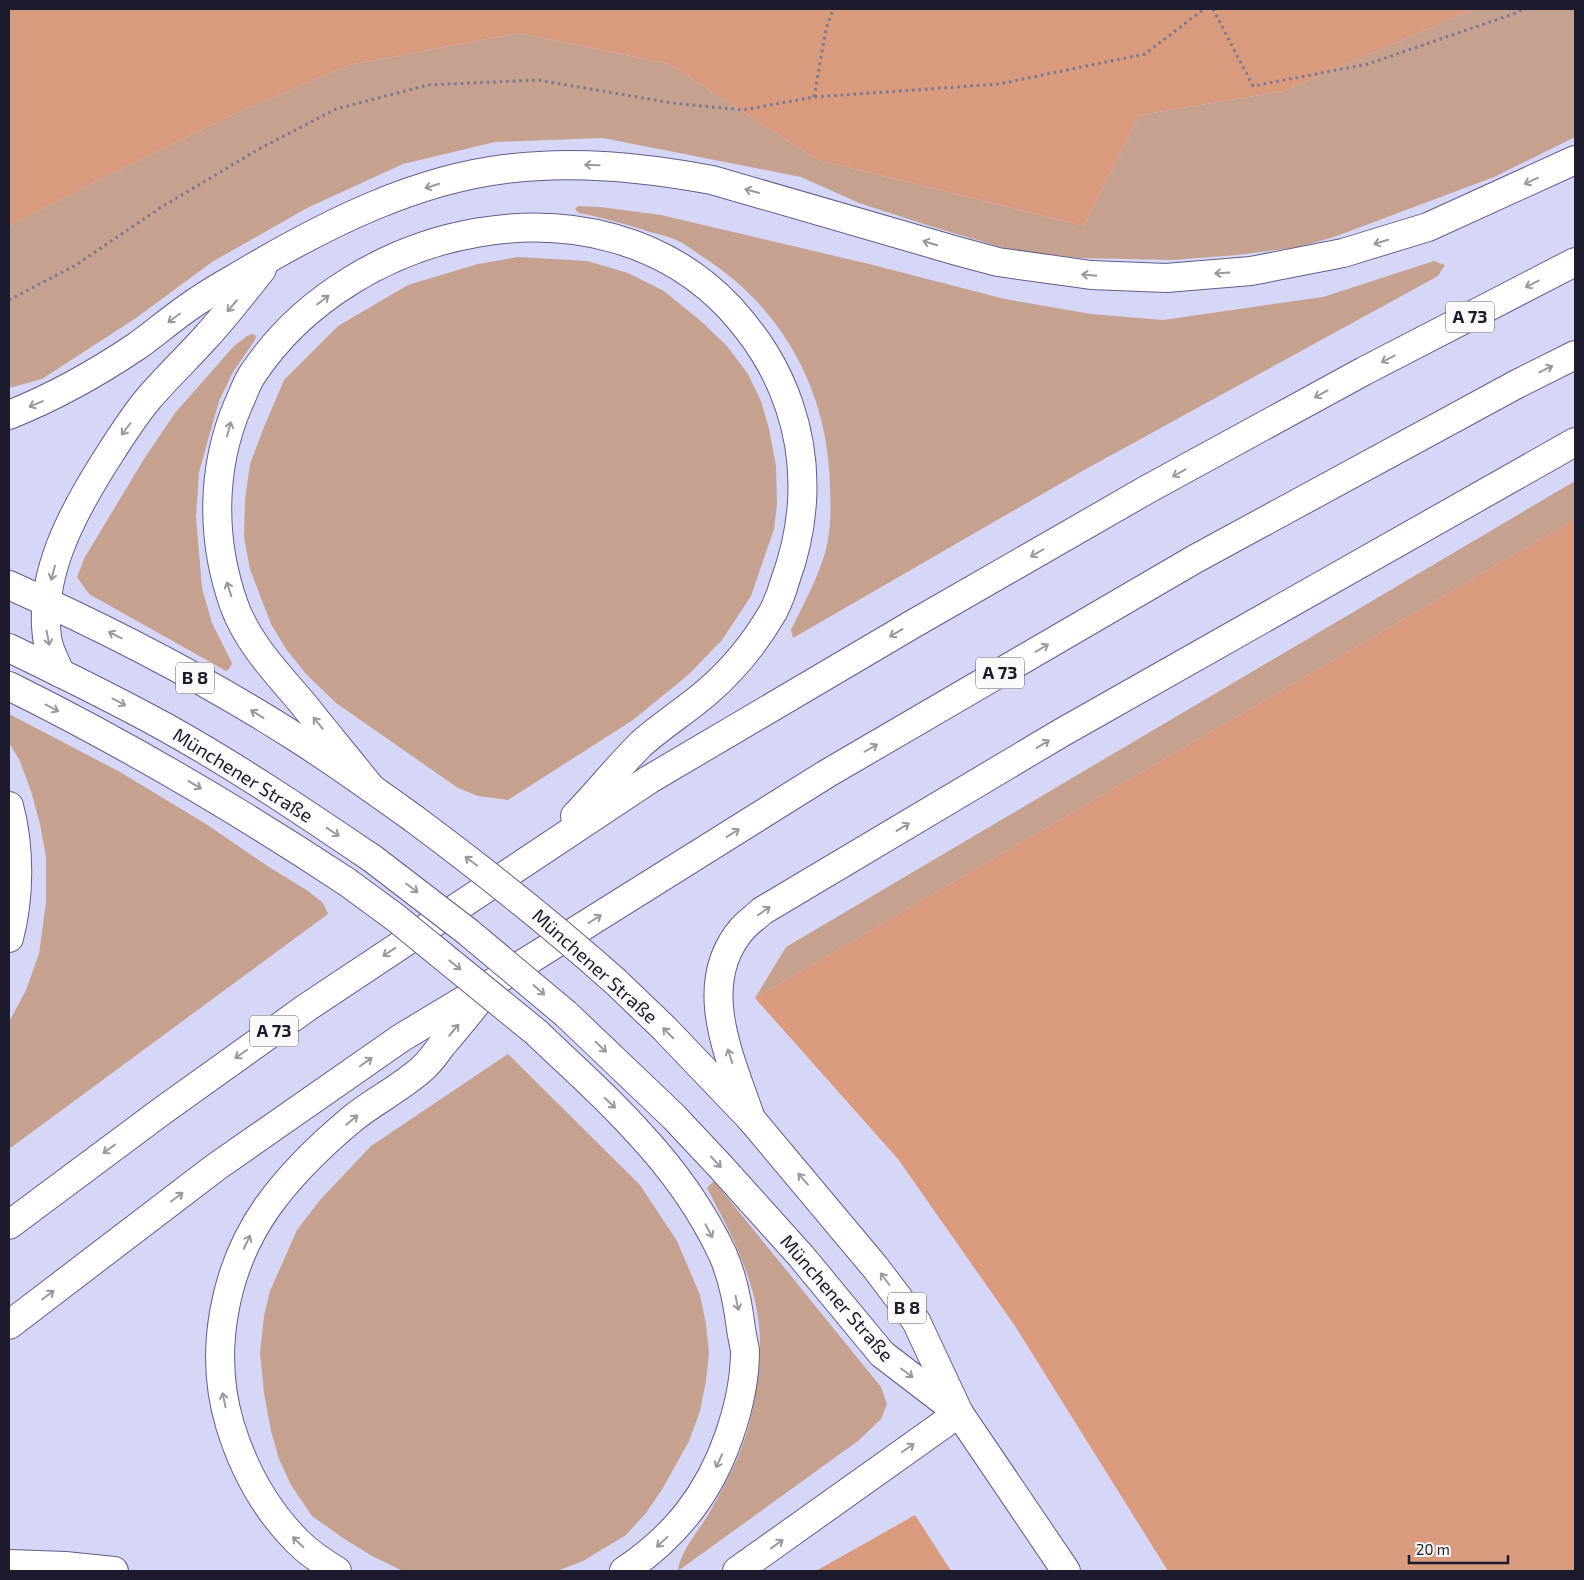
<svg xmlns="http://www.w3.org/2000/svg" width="1584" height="1580" viewBox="0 0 1584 1580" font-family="'Exo 2',sans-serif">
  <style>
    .green { fill: #c7a18f }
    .forest { fill: #d99a7d }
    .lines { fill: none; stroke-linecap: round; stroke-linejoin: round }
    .secondary-casing { stroke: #605d8c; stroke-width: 30 }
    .primary-casing { stroke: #605d8c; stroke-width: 30 }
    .motorway-casing { stroke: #605d8c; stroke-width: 30 }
    .path { stroke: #787892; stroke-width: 3; stroke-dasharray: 2.5 4; stroke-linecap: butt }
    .secondary { stroke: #fff; stroke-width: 28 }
    .primary { stroke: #fff; stroke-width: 28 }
    .motorway { stroke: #fff; stroke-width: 28 }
    .secondary-bridge-casing { stroke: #605d8c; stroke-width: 30; stroke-linecap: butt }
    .primary-bridge-casing { stroke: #605d8c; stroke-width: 30; stroke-linecap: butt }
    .motorway-bridge-casing { stroke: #605d8c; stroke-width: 30; stroke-linecap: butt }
    .secondary-bridge { stroke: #fff; stroke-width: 28 }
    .primary-bridge { stroke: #fff; stroke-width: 28 }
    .motorway-bridge { stroke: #fff; stroke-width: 28 }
    .oneway { stroke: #9998a1 }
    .labels { text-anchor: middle; stroke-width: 4; stroke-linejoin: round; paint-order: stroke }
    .shield { fill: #fafafa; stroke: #5f5e6b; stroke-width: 1 }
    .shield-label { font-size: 18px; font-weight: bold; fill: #1c1b2e }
    .street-label { font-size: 19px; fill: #1c1b2e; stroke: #fafafa }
  </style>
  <rect width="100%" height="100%" fill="#d6d6f7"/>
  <g class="green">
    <path d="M1474,9H1575V137L1494,177L1334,237L1299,247L1237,255L1172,260L1079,258L1007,249L930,226L859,203L801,177L603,138L495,142L403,164L307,208L212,262L136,318L42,379L9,388V226L99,180L234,114L349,65L519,33L669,64L818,160L1084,226L1140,115L1284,91Z"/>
    <path d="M578,206L600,207L661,215L869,264L1005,299L1091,314L1163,320L1323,297L1434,261L1445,265L1438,276L1084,470L793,638L791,630C803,605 817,580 825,553C831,532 831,508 830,486C828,391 783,308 703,257C694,251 684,243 674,239C664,235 652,233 641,229C621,223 600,217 579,213L575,209Z"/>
    <path d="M518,257L587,261L628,273L664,291L702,322L727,346L748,374L761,401L769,429L776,466L777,504L774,529L751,596L722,640L688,675L633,720L508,800L478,796L458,788L336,703L306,674L286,649L271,624L250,569L244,537L245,500L250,464L264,427L284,380L338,326L408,285L478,264Z"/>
    <path d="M253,334L256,336L255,340L233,372L219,401L199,472L196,517L202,588L212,623L232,663L230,668L226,671L89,594L77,577L85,557L144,459L175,413L234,346L247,336Z"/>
    <path d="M1575,481V519L755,998L786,947Z"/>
    <path d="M9,714L120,772L206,824L269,867L308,891L323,903L328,914L9,1149V1022L26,990L39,954L46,902V857L40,824L31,791L19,759L9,743Z"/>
    <path d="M508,1054L640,1185L677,1241L700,1295L706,1324L709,1353L706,1381L700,1411L689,1441L663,1488L646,1513L626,1535L583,1561L557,1571H403L372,1556L343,1538L312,1516L291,1485L279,1459L271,1431L264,1393L260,1353L264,1316L270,1291L297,1230L320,1200L371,1146Z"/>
    <path d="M714,1181L881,1387L887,1404L881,1419L858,1441L678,1571C680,1551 698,1532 708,1515C715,1503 722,1490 728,1478C741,1454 749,1429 754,1402C757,1385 760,1367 760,1349C762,1292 733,1237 707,1188Z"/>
  </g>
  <g class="forest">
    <path d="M9,9H1474L1284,91L1140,115L1084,226L818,160L669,64L519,33L349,65L234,114L99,180L9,226Z"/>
    <path d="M1575,519V1571H1168L1015,1326L898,1159L755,998Z"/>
    <path d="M915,1515L951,1571H816Z"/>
  </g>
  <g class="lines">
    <g class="secondary-casing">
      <g id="secondary">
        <path d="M9,648C61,673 114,699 165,727C237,767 305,813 373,859"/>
        <path d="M566,1014L674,1117L720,1166L801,1256L882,1354L959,1413L1066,1571"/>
      </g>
    </g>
    <g class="primary-casing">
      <g id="primary">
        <path d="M9,585C107,629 203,678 294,736C335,762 374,790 413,818"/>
        <path d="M616,982L664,1028L751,1119L875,1267L916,1321L959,1413"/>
      </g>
    </g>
    <g class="motorway-casing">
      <g id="motorway">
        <path d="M9,415C54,397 97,373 137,346C158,331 177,314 199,300C216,288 234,279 252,268C329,223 415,180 505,169C574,160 643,167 712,180L957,251L998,262L1091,275L1166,278L1251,271L1343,253L1428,227L1575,160"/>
        <path d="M60,673C56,662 48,649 47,637C39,575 72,514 104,463C118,441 132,418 149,398C167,377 188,357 206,337C226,315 244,292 262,269"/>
        <path d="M9,686C126,744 238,810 347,882"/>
        <path d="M371,788C349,760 326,733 304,705C278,674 248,644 234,605C211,540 211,469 238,405C243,395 246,384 252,375C351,224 598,168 730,308C757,338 776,367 789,405C809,463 806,524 785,581C782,592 778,602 773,612C755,643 733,670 706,693C685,711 661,726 641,744C618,767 597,793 575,816"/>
        <path d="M9,806C20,847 20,896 9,938"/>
        <path d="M537,1033C570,1065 606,1096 637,1131C671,1167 702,1210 723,1255C733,1278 738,1304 741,1329C742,1336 744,1344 745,1351C745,1379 738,1410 729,1436C709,1494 675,1537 624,1571"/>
        <path d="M751,1119C731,1059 694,985 742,929C748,922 756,917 762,911L1061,733L1575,442"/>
        <path d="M9,1225L162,1111L306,1008L650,779L913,624L1148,489L1364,371L1575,262"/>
        <path d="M9,1325L216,1167L401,1038L494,982L828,773L1195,559L1517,384L1575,355"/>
        <path d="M9,1564L65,1566L114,1571"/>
        <path d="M337,1571C324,1563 309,1553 298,1542C266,1510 243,1468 230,1425C208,1352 224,1268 268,1206C291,1174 322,1144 352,1119C374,1101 401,1088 423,1068C430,1062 436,1053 442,1045C455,1030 468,1014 480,999"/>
        <path d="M737,1571L959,1413"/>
      </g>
    </g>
    <g class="path">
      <path d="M1213,9L1253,86L1368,64L1516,13L1524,9"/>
      <path d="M814,97L826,29L833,9"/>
      <path d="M9,300L76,265L160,208L259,149L336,109L428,85L538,80L672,103L743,110L814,97L999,84L1145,54L1204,9"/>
    </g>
    <use href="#secondary" class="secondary"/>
    <use href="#primary" class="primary"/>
    <use href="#motorway" class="motorway"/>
    <g class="secondary-bridge-casing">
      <path id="secondary-bridge" d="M373,859L468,932L566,1014"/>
    </g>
    <g class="primary-bridge-casing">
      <path id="primary-bridge" d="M413,818C483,870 551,924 616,982"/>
    </g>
    <g class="motorway-bridge-casing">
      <path id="motorway-bridge" d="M347,882L396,918L537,1033"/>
    </g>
    <use href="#secondary-bridge" class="secondary-bridge"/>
    <use href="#primary-bridge" class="primary-bridge"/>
    <use href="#motorway-bridge" class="motorway-bridge"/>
  </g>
  <defs><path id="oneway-shaft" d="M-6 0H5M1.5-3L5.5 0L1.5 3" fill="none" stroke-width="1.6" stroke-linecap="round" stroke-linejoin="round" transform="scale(1.25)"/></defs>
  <g class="oneway">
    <use href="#oneway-shaft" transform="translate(592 165) rotate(-178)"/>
    <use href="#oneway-shaft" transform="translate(1531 181) rotate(155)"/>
    <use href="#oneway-shaft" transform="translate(432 186) rotate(162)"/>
    <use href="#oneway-shaft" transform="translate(752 191) rotate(-164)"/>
    <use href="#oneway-shaft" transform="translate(1381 242) rotate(163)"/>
    <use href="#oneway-shaft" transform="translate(930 243) rotate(-163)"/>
    <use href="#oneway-shaft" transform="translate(1222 273) rotate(176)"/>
    <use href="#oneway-shaft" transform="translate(1089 275) rotate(-175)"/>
    <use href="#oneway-shaft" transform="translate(1532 284) rotate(153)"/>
    <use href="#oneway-shaft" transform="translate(323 300) rotate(-37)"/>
    <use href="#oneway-shaft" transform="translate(232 306) rotate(130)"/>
    <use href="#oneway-shaft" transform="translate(174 318) rotate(143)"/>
    <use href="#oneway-shaft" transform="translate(1388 359) rotate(153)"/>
    <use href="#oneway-shaft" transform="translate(1546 369) rotate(-26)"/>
    <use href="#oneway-shaft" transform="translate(1321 394) rotate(151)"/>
    <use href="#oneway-shaft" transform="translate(36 404) rotate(157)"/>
    <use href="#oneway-shaft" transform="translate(126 429) rotate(127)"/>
    <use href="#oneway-shaft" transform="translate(229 429) rotate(-74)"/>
    <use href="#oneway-shaft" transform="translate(1179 473) rotate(151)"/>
    <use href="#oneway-shaft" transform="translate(1037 553) rotate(150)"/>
    <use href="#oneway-shaft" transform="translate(53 573) rotate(105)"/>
    <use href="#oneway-shaft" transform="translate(229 589) rotate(-108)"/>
    <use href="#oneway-shaft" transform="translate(896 633) rotate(149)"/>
    <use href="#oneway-shaft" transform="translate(115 635) rotate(-153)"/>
    <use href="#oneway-shaft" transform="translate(48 638) rotate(79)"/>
    <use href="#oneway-shaft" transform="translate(1042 648) rotate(-30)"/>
    <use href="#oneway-shaft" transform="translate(119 702) rotate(28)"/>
    <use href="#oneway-shaft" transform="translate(52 708) rotate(28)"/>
    <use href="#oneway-shaft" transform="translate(257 714) rotate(-149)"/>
    <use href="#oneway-shaft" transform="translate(318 723) rotate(-129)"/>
    <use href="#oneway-shaft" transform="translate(1043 744) rotate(-31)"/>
    <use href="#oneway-shaft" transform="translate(871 748) rotate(-30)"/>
    <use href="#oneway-shaft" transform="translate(195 785) rotate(31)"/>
    <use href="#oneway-shaft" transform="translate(903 827) rotate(-31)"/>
    <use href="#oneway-shaft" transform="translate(333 832) rotate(34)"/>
    <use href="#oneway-shaft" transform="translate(733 833) rotate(-32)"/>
    <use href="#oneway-shaft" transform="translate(471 861) rotate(-143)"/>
    <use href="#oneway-shaft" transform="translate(412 888) rotate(37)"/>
    <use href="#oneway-shaft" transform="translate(764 911) rotate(-35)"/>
    <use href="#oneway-shaft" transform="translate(595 919) rotate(-32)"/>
    <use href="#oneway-shaft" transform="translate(389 952) rotate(146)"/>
    <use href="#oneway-shaft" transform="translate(455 965) rotate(39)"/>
    <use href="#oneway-shaft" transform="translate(539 990) rotate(41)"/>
    <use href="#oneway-shaft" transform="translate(454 1030) rotate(-50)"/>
    <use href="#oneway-shaft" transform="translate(668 1033) rotate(-135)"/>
    <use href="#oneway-shaft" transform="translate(601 1047) rotate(44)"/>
    <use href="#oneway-shaft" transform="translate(241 1054) rotate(145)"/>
    <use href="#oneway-shaft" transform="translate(730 1056) rotate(-108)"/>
    <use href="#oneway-shaft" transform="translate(366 1062) rotate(-35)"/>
    <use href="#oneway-shaft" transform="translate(610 1103) rotate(44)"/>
    <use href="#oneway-shaft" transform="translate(352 1120) rotate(-40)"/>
    <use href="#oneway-shaft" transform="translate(109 1149) rotate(144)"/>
    <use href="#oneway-shaft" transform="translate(716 1162) rotate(47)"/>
    <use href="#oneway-shaft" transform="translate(803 1179) rotate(-131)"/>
    <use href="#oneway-shaft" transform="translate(177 1197) rotate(-37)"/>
    <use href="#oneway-shaft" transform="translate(709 1231) rotate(62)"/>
    <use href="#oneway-shaft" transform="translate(247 1242) rotate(-64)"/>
    <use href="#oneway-shaft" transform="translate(885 1279) rotate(-127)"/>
    <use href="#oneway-shaft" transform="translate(48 1295) rotate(-37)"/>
    <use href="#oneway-shaft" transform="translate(737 1303) rotate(79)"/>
    <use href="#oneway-shaft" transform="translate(907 1373) rotate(37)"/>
    <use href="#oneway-shaft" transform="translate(224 1400) rotate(-102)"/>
    <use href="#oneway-shaft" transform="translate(908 1448) rotate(-35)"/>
    <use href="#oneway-shaft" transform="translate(719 1461) rotate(115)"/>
    <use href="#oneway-shaft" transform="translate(298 1542) rotate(-136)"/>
    <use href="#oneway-shaft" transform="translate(662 1542) rotate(137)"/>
    <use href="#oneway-shaft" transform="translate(777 1544) rotate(-36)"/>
  </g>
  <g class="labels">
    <g class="shield">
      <rect x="1446" y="301.5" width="48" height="31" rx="4"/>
      <rect x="976" y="657.5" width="48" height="31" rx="4"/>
      <rect x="176" y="662.5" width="38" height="31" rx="4"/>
      <rect x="250" y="1015.5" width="48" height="31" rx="4"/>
      <rect x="888" y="1292.5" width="38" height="31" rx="4"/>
    </g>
    <g class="shield-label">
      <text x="1470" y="323">A 73</text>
      <text x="1000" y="679">A 73</text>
      <text x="195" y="684">B 8</text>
      <text x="274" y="1037">A 73</text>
      <text x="907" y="1314">B 8</text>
    </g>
    <g class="street-label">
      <text transform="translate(243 775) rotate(32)" y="7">Münchener Straße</text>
      <text transform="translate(595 966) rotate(42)" y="7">Münchener Straße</text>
      <text transform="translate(837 1298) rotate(49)" y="7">Münchener Straße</text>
    </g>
  </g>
  <rect width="1584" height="1580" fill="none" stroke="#1c1b2e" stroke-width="20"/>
  <path d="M1409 1555v8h99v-8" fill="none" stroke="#1c1b2e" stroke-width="2.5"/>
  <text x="1416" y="1555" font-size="15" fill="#1c1b2e" stroke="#fafafa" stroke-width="4" paint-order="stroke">20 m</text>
</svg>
